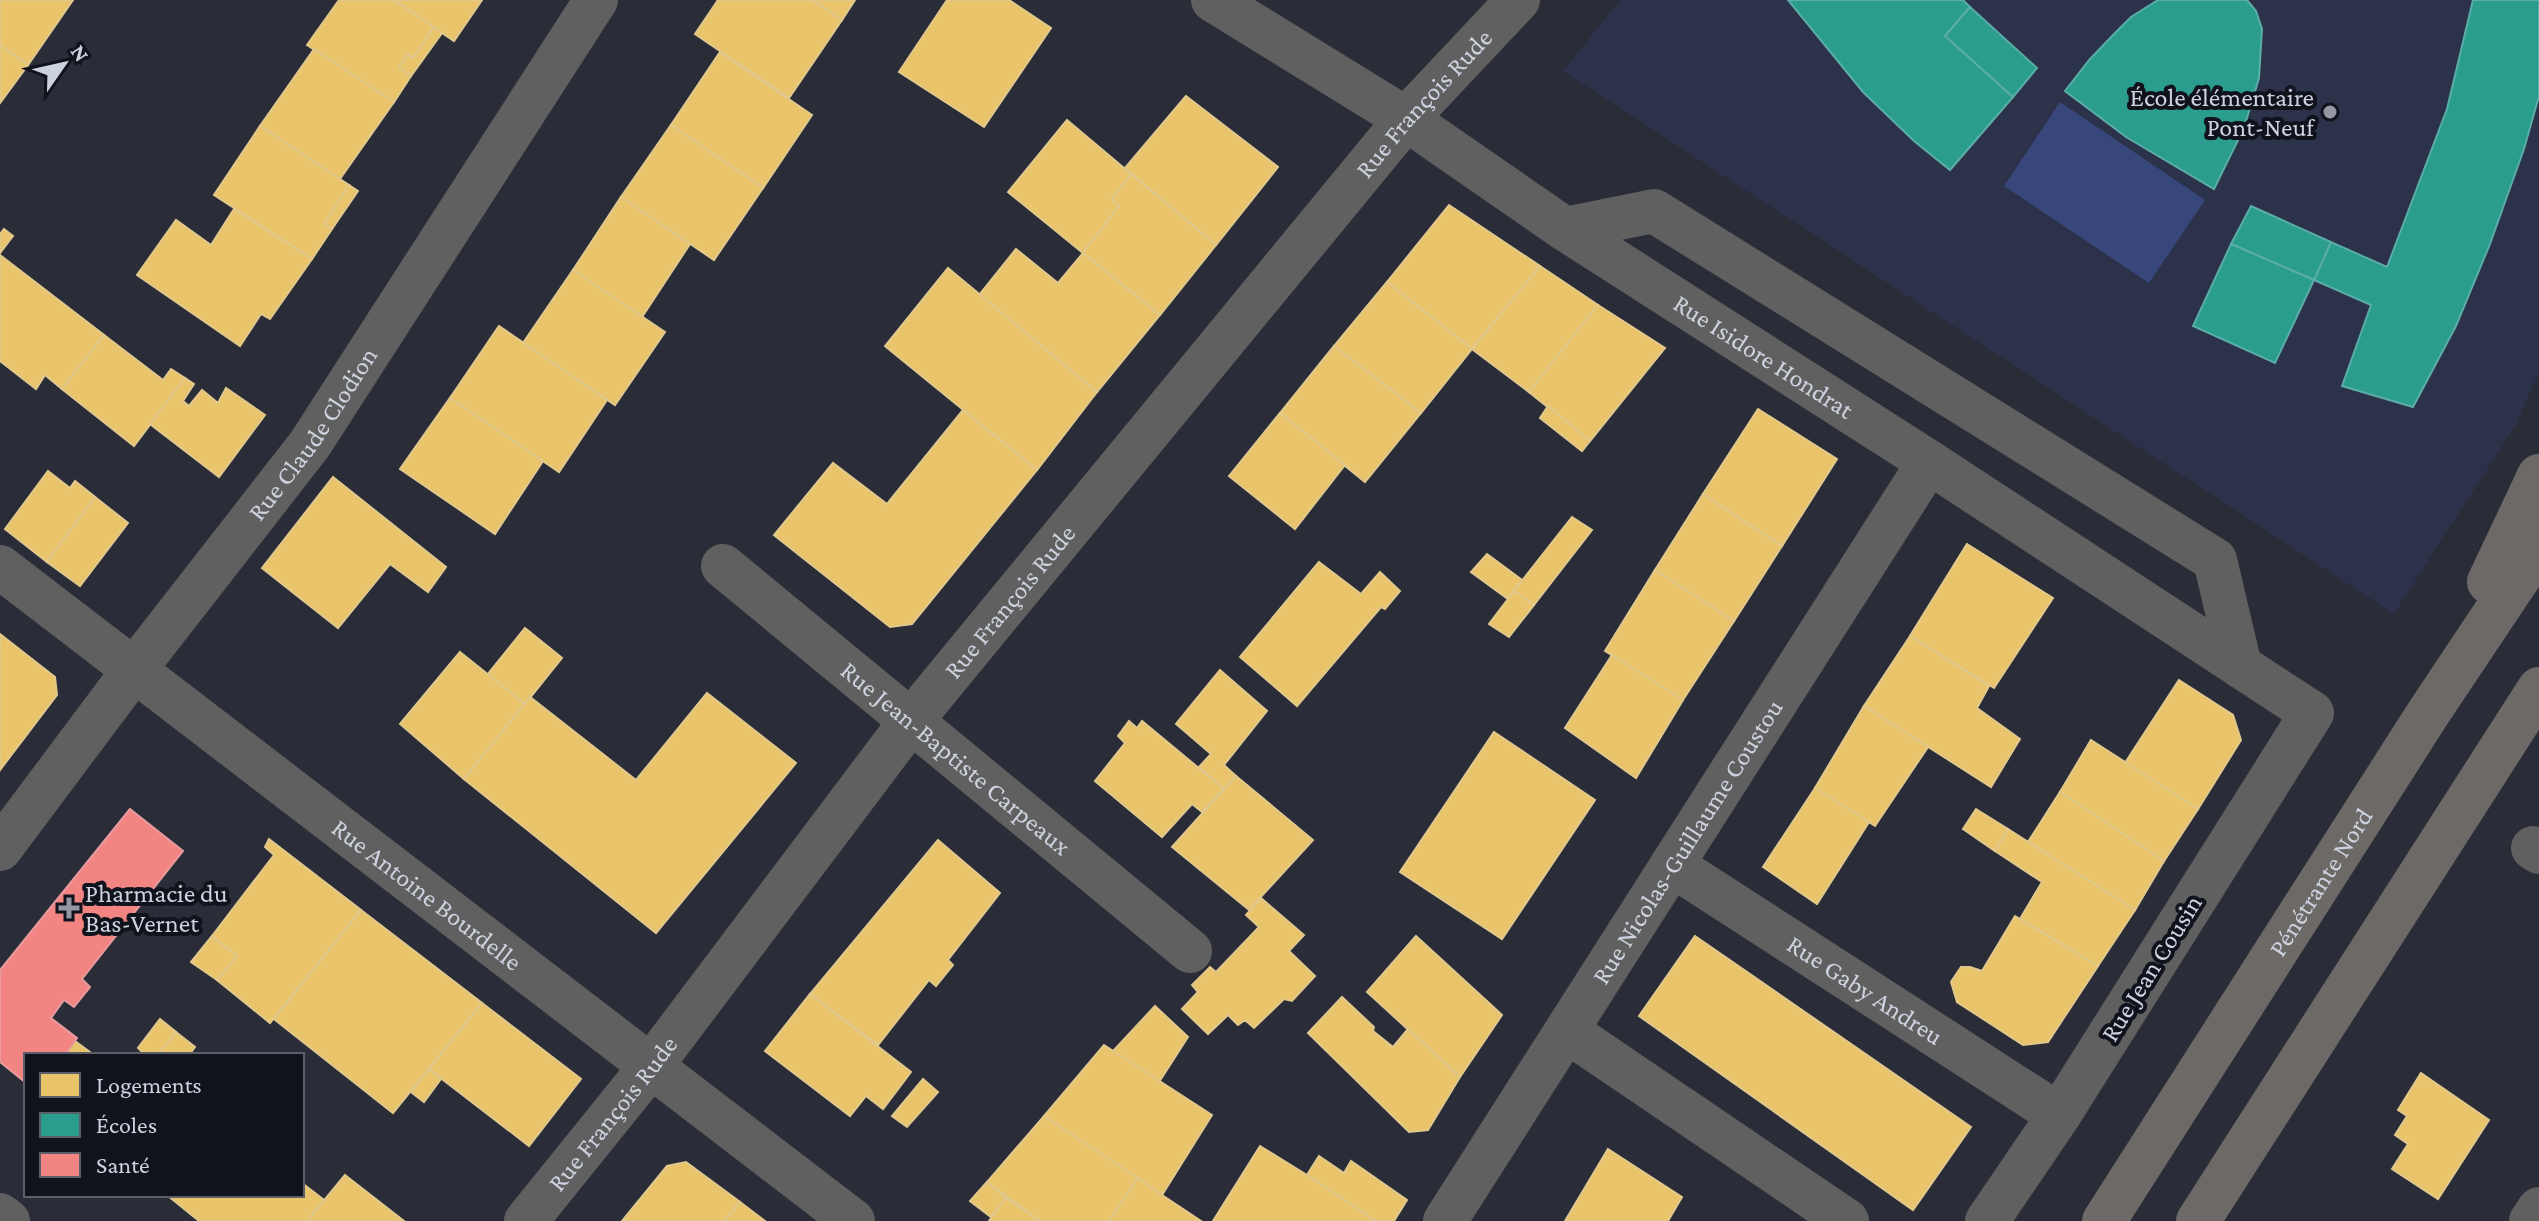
<svg xmlns="http://www.w3.org/2000/svg" width="2539" height="1221" viewBox="0 0 2539 1221" font-family="'Crimson Pro',serif">
  <style>
    .built { fill: #2b324a }
    .green { fill: #38477b }
    .homes { fill: #e9c46a; stroke: #e1c88d; stroke-width: 2 }
    .schools { fill: #2a9d8f; stroke: #5bada7; stroke-width: 2 }
    .health { fill: #f28482; stroke: #e79b9e; stroke-width: 2 }
    .lines { fill: none; stroke-linecap: round; stroke-linejoin: round }
    .minor { stroke: #616060; stroke-width: 44 }
    .highway { stroke: #6c6967; stroke-width: 44 }
    .poi-dot { fill: #9498a4; stroke: #10131c; stroke-width: 3 }
    .labels { text-anchor: middle; stroke-width: 8; stroke-linejoin: round; paint-order: stroke }
    .poi-label { font-size: 26px; fill: #cdd2df; stroke: #10131c; text-anchor: end }
    .street-label { font-size: 26px; fill: #cdd2df; stroke: #10131c }
  </style>
  <rect width="100%" height="100%" fill="#2a2d37"/>
  <path class="built" d="M1620,0H2539V372L2517,423L2394,614L1563,71Z"/>
  <path class="green" d="M2060,102L2205,200L2149,283L2004,186Z"/>
  <g class="homes">
    <path d="M0,0H73L28,65L0,45Z"/>
    <path d="M339,0H394L434,27L413,58L408,54L399,67L411,76L394,102L307,45Z"/>
    <path d="M394,0H482L454,41Z"/>
    <path d="M718,0H813L842,20L789,98L695,34Z"/>
    <path d="M813,0H855L842,20Z"/>
    <path d="M947,0H1009L1051,28L984,127L899,72Z"/>
    <path d="M434,27L442,33L411,76L399,67L408,54L413,58Z"/>
    <path d="M0,45L28,65L0,103Z"/>
    <path d="M314,49L394,102L340,179L260,126Z"/>
    <path d="M720,52L812,115L763,188L671,125Z"/>
    <path d="M1186,96L1278,167L1216,245L1125,168Z"/>
    <path d="M1067,120L1131,174L1112,199L1119,206L1083,253L1008,192Z"/>
    <path d="M671,125L763,188L714,260L621,197Z"/>
    <path d="M260,126L349,185L324,224L332,229L312,259L214,195Z"/>
    <path d="M1131,174L1216,245L1160,315L1083,253L1119,206L1112,199Z"/>
    <path d="M349,185L358,191L332,229L324,224Z"/>
    <path d="M621,197L690,244L642,317L573,270Z"/>
    <path d="M1449,205L1540,266L1472,349L1387,282Z"/>
    <path d="M234,209L312,259L270,319L261,314L240,346L137,275L176,220L211,245Z"/>
    <path d="M4,229L13,236L0,253V234Z"/>
    <path d="M1016,249L1058,283L1083,253L1160,315L1097,392L979,295Z"/>
    <path d="M0,255L104,335L62,389L45,375L36,389L0,361Z"/>
    <path d="M1540,266L1598,305L1529,392L1472,349Z"/>
    <path d="M948,268L1097,392L1037,470L885,346Z"/>
    <path d="M573,270L665,332L615,405L523,343Z"/>
    <path d="M1387,282L1472,349L1421,413L1334,346Z"/>
    <path d="M1598,305L1665,348L1590,441L1529,392Z"/>
    <path d="M499,326L607,400L559,472L450,398Z"/>
    <path d="M104,335L163,380L171,369L185,378L134,446L62,389Z"/>
    <path d="M1334,346L1421,413L1365,482L1280,413Z"/>
    <path d="M185,378L194,384L183,401L189,406L202,390L218,403L226,388L265,415L219,477L150,424Z"/>
    <path d="M450,398L543,461L495,534L400,469Z"/>
    <path d="M1548,406L1590,441L1582,451L1540,418Z"/>
    <path d="M1758,409L1837,459L1782,546L1703,494Z"/>
    <path d="M963,410L1037,470L912,624L890,627L774,535L833,463L887,504Z"/>
    <path d="M1280,413L1345,465L1295,529L1229,476Z"/>
    <path d="M48,471L70,488L75,481L95,497L47,562L5,529Z"/>
    <path d="M333,477L446,567L428,592L390,564L338,628L262,568Z"/>
    <path d="M1703,494L1782,546L1734,621L1655,570Z"/>
    <path d="M95,497L128,523L80,586L47,562Z"/>
    <path d="M1572,517L1592,530L1534,605L1514,591Z"/>
    <path d="M1967,544L2053,598L1994,688L1910,636Z"/>
    <path d="M1487,554L1522,580L1508,599L1471,572Z"/>
    <path d="M1319,562L1361,594L1380,572L1400,591L1385,609L1381,607L1297,706L1240,657Z"/>
    <path d="M1655,570L1734,621L1683,700L1605,651Z"/>
    <path d="M1514,591L1534,605L1509,637L1489,624Z"/>
    <path d="M525,628L562,658L525,704L487,675Z"/>
    <path d="M0,634L55,677L57,695L0,770Z"/>
    <path d="M1910,636L1989,686L1977,708L2020,739L1991,787L1864,706Z"/>
    <path d="M460,652L525,704L464,779L400,724Z"/>
    <path d="M1612,655L1683,700L1636,778L1565,728Z"/>
    <path d="M1220,670L1267,711L1224,765L1236,776L1224,789L1199,767L1211,754L1176,724Z"/>
    <path d="M2179,680L2233,715L2241,740L2198,809L2125,763Z"/>
    <path d="M707,693L796,763L656,933L464,779L530,697L636,780Z"/>
    <path d="M1864,706L1928,747L1875,826L1815,788Z"/>
    <path d="M1129,721L1137,728L1142,721L1224,789L1202,812L1192,804L1162,837L1095,781L1125,743L1118,736Z"/>
    <path d="M1494,732L1595,800L1502,939L1400,872Z"/>
    <path d="M2091,740L2198,809L2164,861L2060,792Z"/>
    <path d="M1236,776L1313,840L1249,910L1172,847Z"/>
    <path d="M1815,788L1869,822L1817,904L1763,867Z"/>
    <path d="M2060,792L2164,861L2135,910L2028,842Z"/>
    <path d="M1976,809L2008,829L1995,851L1963,829Z"/>
    <path d="M2008,829L2135,910L2098,966L2020,919L2042,882L1995,851Z"/>
    <path d="M269,839L361,910L270,1023L217,980L237,956L212,936L274,855L265,847Z"/>
    <path d="M938,840L1000,893L948,960L953,965L936,986L929,980L878,1045L810,994Z"/>
    <path d="M1261,898L1304,935L1289,951L1315,976L1292,1001L1284,999L1254,1028L1245,1020L1238,1025L1228,1015L1208,1034L1182,1009L1198,992L1192,985L1210,967L1216,972L1259,927L1246,915Z"/>
    <path d="M361,910L482,1003L393,1113L274,1019Z"/>
    <path d="M2015,916L2098,966L2048,1042L2023,1045L1957,1002L1951,982L1961,967H1970L1982,971Z"/>
    <path d="M212,936L237,956L217,980L191,962Z"/>
    <path d="M1416,936L1502,1015L1460,1077L1367,992Z"/>
    <path d="M1695,936L1971,1127L1913,1210L1639,1016Z"/>
    <path d="M810,994L911,1072L883,1109L866,1096L850,1116L765,1051Z"/>
    <path d="M1342,997L1374,1027L1373,1031L1393,1047L1408,1029L1460,1077L1428,1130L1409,1132L1308,1033Z"/>
    <path d="M482,1003L581,1079L529,1146L429,1069Z"/>
    <path d="M1155,1006L1188,1037L1159,1082L1113,1051Z"/>
    <path d="M160,1019L176,1032L158,1055H145L138,1048Z"/>
    <path d="M176,1032L195,1047L189,1055H158Z"/>
    <path d="M75,1041L94,1055H65Z"/>
    <path d="M1104,1045L1212,1115L1162,1195L1044,1116Z"/>
    <path d="M429,1069L441,1079L424,1102L411,1092Z"/>
    <path d="M2421,1073L2489,1120L2438,1199L2392,1169L2408,1144L2395,1135L2407,1116L2398,1110Z"/>
    <path d="M923,1079L938,1092L907,1127L892,1116Z"/>
    <path d="M1044,1116L1138,1178L1109,1221H1040L987,1182Z"/>
    <path d="M1260,1146L1307,1175L1376,1221H1213Z"/>
    <path d="M1608,1149L1682,1197L1668,1221H1565Z"/>
    <path d="M1319,1156L1344,1173L1351,1161L1407,1200L1394,1221H1376L1307,1175Z"/>
    <path d="M686,1162L740,1202L724,1221H622L667,1166Z"/>
    <path d="M345,1175L404,1221H307Z"/>
    <path d="M1138,1178L1162,1195L1201,1221H1109Z"/>
    <path d="M987,1182L1006,1198L991,1217L970,1201Z"/>
    <path d="M302,1183L324,1200L307,1221H199L167,1195H302Z"/>
    <path d="M1006,1198L1040,1221H989Z"/>
    <path d="M740,1202L765,1221H724Z"/>
  </g>
  <g class="schools">
    <path d="M1788,0H1963L1970,7L1945,36L2013,97L1950,170L1914,141L1863,92Z"/>
    <path d="M2158,0H2247L2256,11L2262,29L2259,78L2244,128L2214,189L2126,137L2065,91L2090,59L2116,32L2131,17Z"/>
    <path d="M2473,0H2539V96L2524,149L2490,244L2456,326L2413,407L2342,386L2371,305L2314,280L2331,242L2387,267L2447,109Z"/>
    <path d="M1970,7L2037,68L2013,97L1945,36Z"/>
    <path d="M2251,206L2331,242L2314,280L2231,244Z"/>
    <path d="M2231,244L2314,280L2275,363L2193,326Z"/>
  </g>
  <path class="health" d="M130,809L183,851L82,979L90,987L74,1007L64,1000L51,1018L77,1038L75,1041L65,1055H26V1083L0,1062V970Z"/>
  <g class="lines">
    <g class="minor">
      <path id="s1" d="M1213,0L1406,119L1565,229L1929,462L2312,713L2059,1115L1987,1221"/>
      <path d="M1565,229L1654,211L2215,560L2240,666"/>
      <path id="s2" d="M723,566L1190,951"/>
      <path id="s3" d="M0,567L853,1221"/>
      <path d="M2533,848L2539,852"/>
      <path id="s4" d="M0,849L134,670L310,444L596,0"/>
      <path id="s5" d="M1672,865L2059,1115"/>
      <path d="M1567,1031L1847,1221"/>
      <path d="M0,1215L8,1221"/>
      <path id="s6" d="M526,1221L651,1066L911,721L1406,119L1518,0"/>
      <path id="s7" d="M1445,1221L1929,462"/>
      <path d="M2531,1221L2539,1209"/>
    </g>
    <g class="highway">
      <path d="M2489,582L2539,476"/>
      <path id="s8" d="M2104,1221L2427,715L2539,547"/>
      <path d="M2198,1221L2539,689"/>
    </g>
  </g>
  <g class="poi-dot">
    <circle cx="2330" cy="112" r="8"/>
    <path d="M65 896h8v8h8v8h-8v8h-8v-8h-8v-8h8z"/>
  </g>
  <g class="labels">
    <g class="poi-label">
      <text x="2314" y="106">École élémentaire<tspan x="2314" dy="30">Pont-Neuf</tspan></text>
      <text x="85" y="902" text-anchor="start">Pharmacie du<tspan x="85" dy="30">Bas-Vernet</tspan></text>
    </g>
    <g class="street-label">
      <text dy="9" stroke="none"><textPath href="#s6" startOffset="1434">Rue François Rude</textPath></text>
      <text dy="9" stroke="none"><textPath href="#s1" startOffset="656">Rue Isidore Hondrat</textPath></text>
      <text dy="9" stroke="none"><textPath href="#s4" startOffset="520">Rue Claude Clodion</textPath></text>
      <text dy="9" stroke="none"><textPath href="#s6" startOffset="786">Rue François Rude</textPath></text>
      <text dy="9" stroke="none"><textPath href="#s2" startOffset="302">Rue Jean-Baptiste Carpeaux</textPath></text>
      <text dy="9" stroke="none"><textPath href="#s7" startOffset="450">Rue Nicolas-Guillaume Coustou</textPath></text>
      <text dy="9" stroke="none"><textPath href="#s8" startOffset="402">Pénétrante Nord</textPath></text>
      <text dy="9" stroke="none"><textPath href="#s3" startOffset="538">Rue Antoine Bourdelle</textPath></text>
      <text transform="translate(2151 968) rotate(-58)" y="9">Rue Jean Cousin</text>
      <text dy="9" stroke="none"><textPath href="#s5" startOffset="230">Rue Gaby Andreu</textPath></text>
      <text dy="9" stroke="none"><textPath href="#s6" startOffset="138">Rue François Rude</textPath></text>
    </g>
  </g>
  <rect x="24" y="1053" width="280" height="144" fill="#10131c" stroke="#5c5f6a" stroke-width="2"/>
  <rect x="40" y="1073" width="40" height="24" fill="#e9c46a" stroke="#5c5f6a" stroke-width="2"/>
  <text x="96" y="1093" font-size="24" fill="#cdd2df">Logements</text>
  <rect x="40" y="1113" width="40" height="24" fill="#2a9d8f" stroke="#5c5f6a" stroke-width="2"/>
  <text x="96" y="1133" font-size="24" fill="#cdd2df">Écoles</text>
  <rect x="40" y="1153" width="40" height="24" fill="#f28482" stroke="#5c5f6a" stroke-width="2"/>
  <text x="96" y="1173" font-size="24" fill="#cdd2df">Santé</text>
  <g transform="translate(64 64) rotate(56)" stroke="#10131c" stroke-width="6" paint-order="stroke">
  <path d="M0-6L14 30L0 20L-14 30Z" fill="#cdd2df"/>
  <text y="-12" font-size="22" font-weight="bold" text-anchor="middle" fill="#cdd2df">N</text>
  </g>
</svg>
